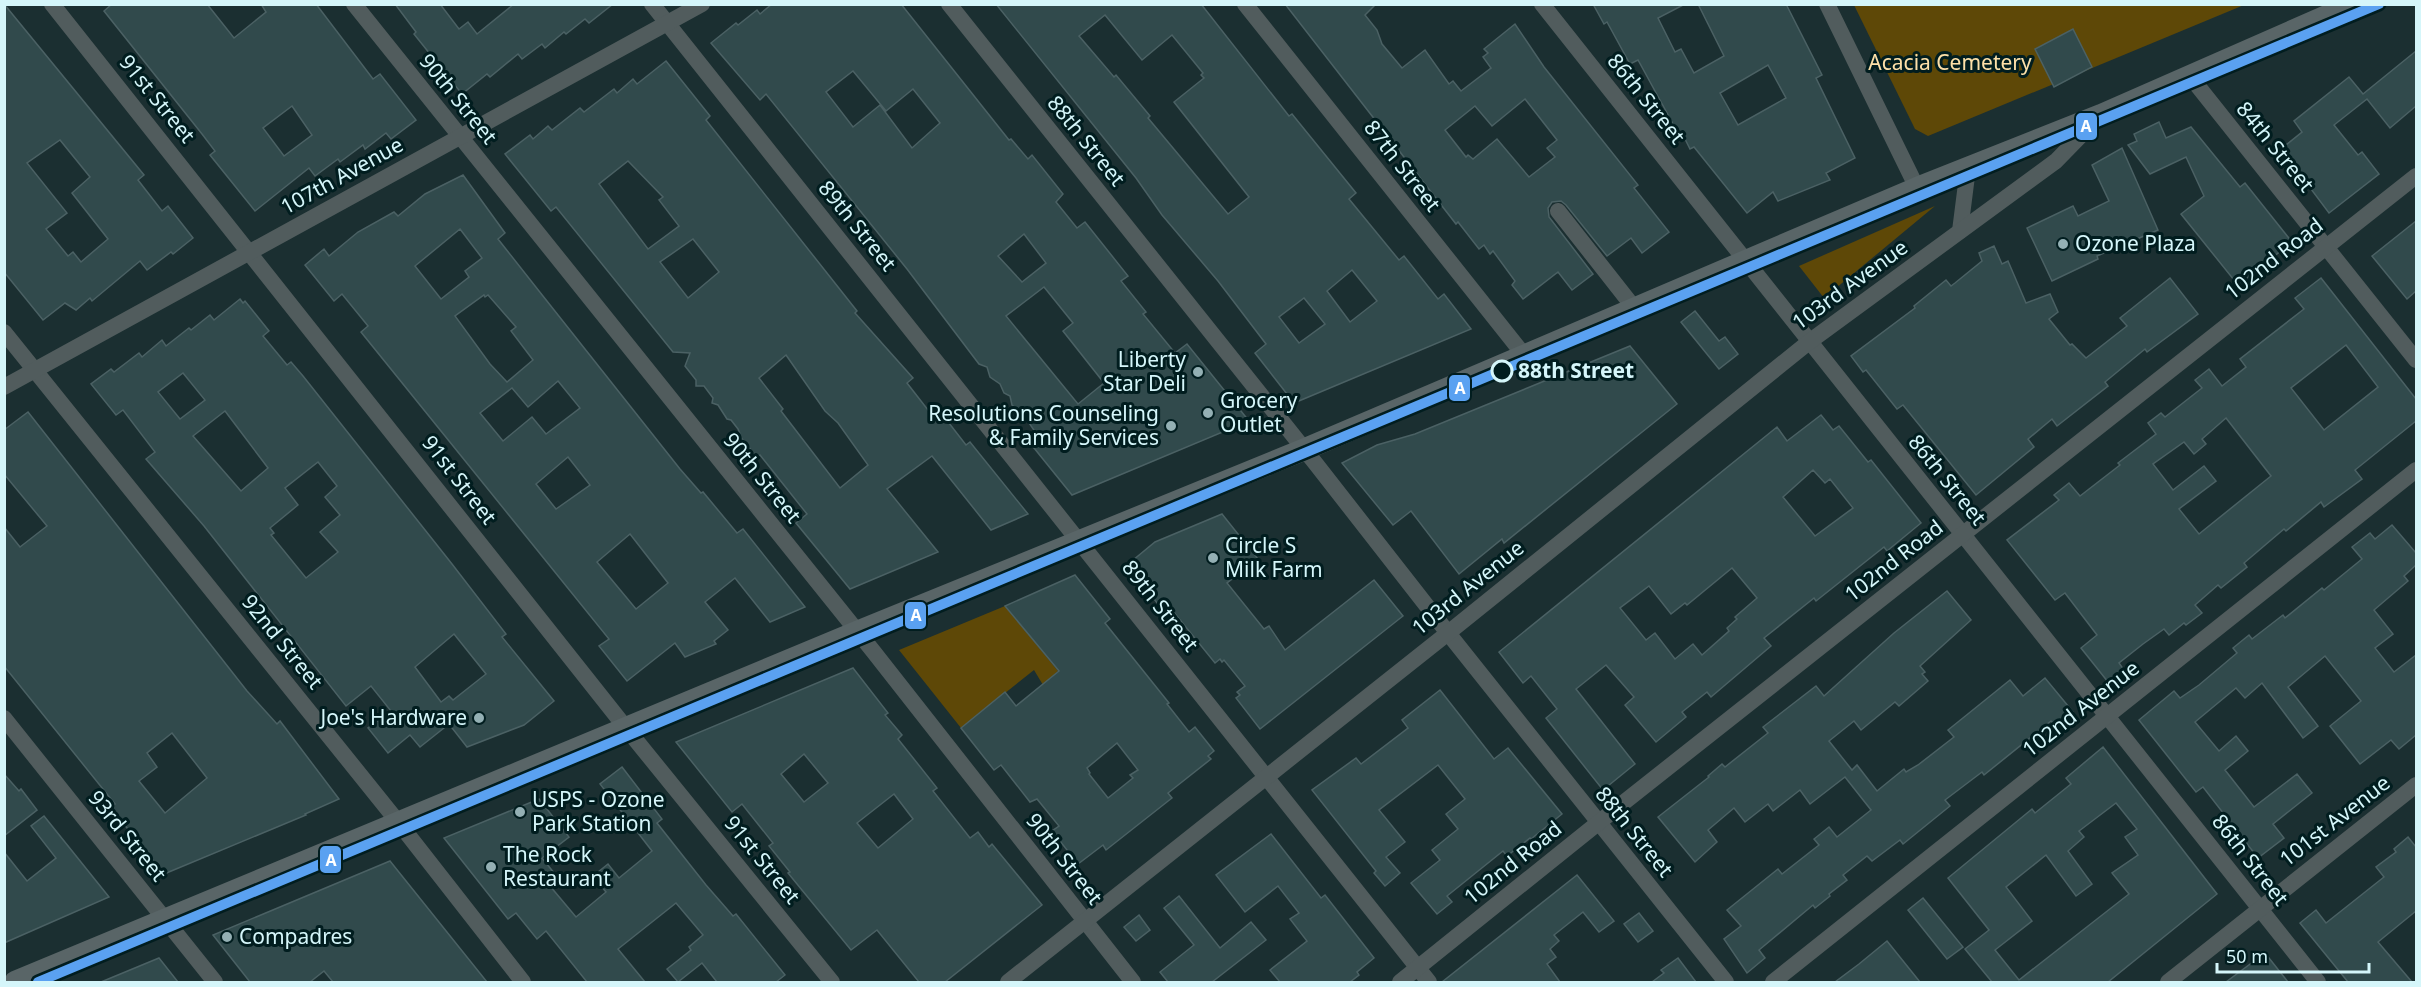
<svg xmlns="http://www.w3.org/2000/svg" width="2421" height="987" viewBox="0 0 2421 987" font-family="'Noto Sans',sans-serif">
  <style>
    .green { fill: #5e4807 }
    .building { fill: #314a4c; stroke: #4b6164; stroke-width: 1.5; fill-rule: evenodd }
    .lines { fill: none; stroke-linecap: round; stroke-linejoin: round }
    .street { stroke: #515c5d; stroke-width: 16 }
    .secondary { stroke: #596567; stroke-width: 22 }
    .metro-1-casing { stroke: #011d1f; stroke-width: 15 }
    .metro-1 { stroke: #5aa1f1; stroke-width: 10 }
    .poi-dot { fill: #94b0b4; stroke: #011d1f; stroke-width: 2 }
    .stop-dot { fill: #011d1f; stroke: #d5f6fa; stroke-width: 3 }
    .labels { text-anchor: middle; stroke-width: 6; stroke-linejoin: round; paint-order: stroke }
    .park-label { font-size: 21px; fill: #fde0a8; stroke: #011d1f }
    .street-label { font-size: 21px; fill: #d5f6fa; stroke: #011d1f }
    .poi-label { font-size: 21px; fill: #d5f6fa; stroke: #011d1f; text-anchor: start }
    .stop-label { font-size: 21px; font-weight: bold; fill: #d5f6fa; stroke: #011d1f; text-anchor: start }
    .line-badge { stroke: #011d1f; stroke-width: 2 }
    .badge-label { font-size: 16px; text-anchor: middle; font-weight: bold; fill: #fff }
  </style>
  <rect width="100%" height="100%" fill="#1b2f31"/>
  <g class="green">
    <path d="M1854,5H2244L1928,136L1915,129Z"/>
    <path d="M1935,206L1824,298L1799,266Z"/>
    <path d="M1005,606L1058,671L1043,685L1034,670L961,728L899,650Z"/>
  </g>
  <g class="building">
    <path d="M4,4L144,175L138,180L162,211L168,206L193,238L173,254L171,252L147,270L140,261L92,301L90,298L76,310L65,303L43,320L4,272ZM60,140L90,177L72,193L108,239L81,262L73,252L68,256L46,229L67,213L27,163Z"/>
    <path d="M112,4H207L234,38L266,12L261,4H316L373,79L380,74L416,120L391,139L386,133L365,149L363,145L340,162L338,159L315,176L309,168L255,211L210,155L215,151L202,134L104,11ZM292,106L312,135L284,156L263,128Z"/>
    <path d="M395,4H440L459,29L468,22L477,34L514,4H613L589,23L585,19L566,34L564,32L545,48L542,44L522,59L518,54L490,77L487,74L462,94L414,34L416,32Z"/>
    <path d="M772,4H901L1009,140L1011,139L1028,159L1032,155L1063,194L1056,202L1077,228L1085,222L1128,276L1121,281L1146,312L1143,314L1175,353L1187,344L1249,421L1072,495L1030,443L1038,436L1023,414L1012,405L1010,396L1004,393L1000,384L990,377L987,367L979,364L907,269L766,94L760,100L711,43L736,23L738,25L757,10L760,14ZM853,71L886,111L913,89L940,123L912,148L880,105L853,127L826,92ZM1024,234L1046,263L1022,282L998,256ZM1044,287L1073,323L1063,331L1104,383L1078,404L1006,316Z"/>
    <path d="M996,4H1201L1289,116L1292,114L1356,193L1349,199L1399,260L1404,256L1438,299L1444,294L1471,329L1294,403L1255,353L1266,344L1218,281L1162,215L1136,178ZM1105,15L1142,60L1172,35L1203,73L1201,75L1204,78L1174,102L1249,197L1228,214L1148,118L1150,116L1116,75L1114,77L1079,36ZM1352,270L1377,301L1350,322L1327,291ZM1304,298L1325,324L1299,343L1279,317Z"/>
    <path d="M1285,4H1376L1365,15L1377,30L1382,44L1402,68L1425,50L1449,84L1453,81L1461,91L1491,68L1483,57L1488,53L1484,49L1515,24L1544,67L1638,185L1634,188L1669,232L1642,253L1631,238L1607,256L1566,205L1561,201L1552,202L1548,208L1549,217L1593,274L1572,290L1558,272L1523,299L1512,285L1515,281L1493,251L1490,254L1484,245L1479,249L1458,222L1456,224ZM1525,99L1557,140L1547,148L1555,157L1529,177L1497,139L1473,159L1468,155L1466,157L1445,130L1475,106L1492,126Z"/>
    <path d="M1593,4H1685L1658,18L1675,52L1681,49L1694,73L1724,56L1698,4H1786L1822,75L1816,78L1855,158L1826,173L1830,180L1778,201L1773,192L1747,213L1694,147L1690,149L1681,131L1678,133L1638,60L1630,64L1607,22L1604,24ZM1768,65L1786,98L1738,125L1720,93Z"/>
    <path d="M2073,29L2092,67L2054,87L2035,49Z"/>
    <path d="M2416,51V106L2390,128L2367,99L2334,125L2358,155L2362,152L2379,174L2329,213L2281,149L2302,132L2294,121L2349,77L2363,94Z"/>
    <path d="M666,61L710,116L706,120L857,311L855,313L913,378L907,383L935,419L942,414L966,445L970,442L1028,514L991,530L932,456L887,489L938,552L850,589L796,523L807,514L760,455L757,457L742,439L738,429L731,420L727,419L718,405L712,403L713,398L704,386H696V380L685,366L690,353L673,352L556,207L551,211L505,154L530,135L533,139L548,126L552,130L580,108L584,112L614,89L617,93L633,79L637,84ZM628,161L663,197L659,200L679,226L648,249L599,184ZM693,239L719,272L688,298L660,262ZM786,355L825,411L838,423L868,465L840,488L781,411L783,409L759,378Z"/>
    <path d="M2159,122L2166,138L2191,127L2240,187L2245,183L2292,242L2238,285L2181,214L2204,196L2186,157L2150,174L2128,145L2137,141L2134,134Z"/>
    <path d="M2122,148L2158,230L2097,256L2098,259L2052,281L2027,228L2073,206L2078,216L2109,201L2092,165Z"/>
    <path d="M463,175L505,233L498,239L539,291L680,469L701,493L703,492L737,533L743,529L805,607L770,622L735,578L705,602L728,630L714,641L716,644L685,657L675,643L627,681L599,646L609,639L361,332L368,326L342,294L334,301L305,265L324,249L329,256L358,232L394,212L398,216L425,194ZM460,229L482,258L465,271L469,277L441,299L415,266ZM484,295L485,297L488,295L516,327L511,331L533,360L507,382L490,364L455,316ZM558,381L580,408L546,434L532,417L503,441L480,413L512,388L528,407ZM568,457L590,485L556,509L536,484ZM630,534L668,583L636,609L597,562Z"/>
    <path d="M2416,221V291L2407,299L2372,256Z"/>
    <path d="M1994,246L2002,264L2008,261L2026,303L2050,294L2058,312L2049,319L2070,345L2072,344L2086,358L2127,326L2120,318L2170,278L2198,314L2147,352L2145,349L2105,382L2108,386L2057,426L2052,419L2028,439L2034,447L1976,495L1903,405L1897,409L1866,370L1863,372L1851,356L1915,308L1914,306L1946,280L1951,286L1955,283L1982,261L1979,253Z"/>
    <path d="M2321,278L2416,399V421L2355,470L2362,479L2324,507L2321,502L2286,531L2284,529L2244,563L2247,567L2221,588L2218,585L2195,605L2202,613L2186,625L2184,623L2169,635L2164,629L2143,644L2119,663L2124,670L2108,682L2081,648L2097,635L2065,593L2055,600L2007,540L2059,500L2054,495L2069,483L2080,496L2120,465L2118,463L2156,434L2148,423L2161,413L2165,417L2202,388L2195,380L2209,369L2222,386L2246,367L2240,359L2304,309L2295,298ZM2346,345L2378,387L2324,430L2291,388ZM2226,418L2271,476L2199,534L2179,509L2216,481L2204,466L2173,490L2153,464L2184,442L2194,454L2206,444L2202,439Z"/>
    <path d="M240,299L243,303L245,301L269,331L263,336L287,365L291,362L303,376L452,564L506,634L502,637L554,701L524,725L467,747L449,724L420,747L410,735L388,753L368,728L391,711L371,686L346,706L204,526L146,459L155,452L123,410L116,415L91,384L111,369L114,372L139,353L142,357L162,340L166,346L189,328L191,330L210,315L214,320ZM183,373L205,400L180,419L158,392ZM225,411L268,468L241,491L193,436ZM318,462L337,486L325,497L340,515L320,532L338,552L306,578L271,535L274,533L270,528L298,505L285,488ZM454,634L486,674L453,700L449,696L441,702L415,667Z"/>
    <path d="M1695,311L1719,341L1725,337L1738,354L1719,369L1681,322Z"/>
    <path d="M1630,346L1677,404L1504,543L1502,539L1459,574L1411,511L1393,525L1342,463L1377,445L1415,434Z"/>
    <path d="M28,412L247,691L277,724L280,721L339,799L305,814L306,815L164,874L111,808L115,804L4,666V527L20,547L47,526L4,474V430ZM172,733L207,778L165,813L139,781L157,767L147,753Z"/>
    <path d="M1821,415L1833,430L1839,426L1868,462L1871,460L1921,523L1887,551L1884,547L1816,601L1814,598L1764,638L1771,646L1711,697L1707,692L1682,712L1686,717L1656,742L1625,705L1634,697L1606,665L1576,689L1635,764L1603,790L1546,718L1557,709L1531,676L1523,683L1499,652L1777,427L1787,441ZM1813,470L1825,483L1830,479L1853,508L1815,536L1783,497ZM1732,568L1757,598L1735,617L1737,619L1727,628L1729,631L1702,655L1693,644L1675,659L1655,633L1646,640L1620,608L1649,586L1671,614L1685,603L1687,605Z"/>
    <path d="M1222,514L1258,559L1227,583L1264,629L1269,626L1285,650L1374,580L1403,616L1260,729L1236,698L1240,695L1237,692L1245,686L1224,660L1222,662L1220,659L1215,663L1172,610L1166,614L1127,565L1155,542Z"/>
    <path d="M2392,525L2416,553V565L2404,576L2408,581L2374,610L2393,634L2375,648L2394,672L2416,655V735L2399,749L2391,740L2360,764L2330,726L2361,701L2325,656L2288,687L2318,726L2303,738L2262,683L2245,698L2236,688L2195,722L2219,751L2236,736L2248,751L2225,770L2254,807L2297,774L2312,793L2273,824L2284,838L2258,858L2203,787L2196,792L2139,720L2174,691L2180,698L2199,685L2237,653L2233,648L2249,635L2252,639L2283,615L2285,618L2322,588L2324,590L2362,559L2352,547L2370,533L2375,539Z"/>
    <path d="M1075,575L1110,619L1105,623L1169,703L1167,704L1189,732L1195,727L1214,751L1208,756L1211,759L1168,793L1172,798L1106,850L1103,845L1078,864L1052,831L1059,826L1037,799L1030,802L1001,765L994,770L961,728L1005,692L1016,706L1059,671L1005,606ZM1117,743L1138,770L1130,775L1133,778L1108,798L1089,774L1090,773L1087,768Z"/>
    <path d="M1947,591L1971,620L1920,666L1925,672L1922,674L1928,681L1899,706L1895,702L1861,730L1854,721L1829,741L1852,770L1857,765L1877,791L1904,769L1906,772L1918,765L1954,737L1948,730L2010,680L2023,696L2045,678L2073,712L2056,727L2051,721L1984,775L1982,772L1945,800L1950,806L1903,844L1900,840L1872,861L1867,856L1843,875L1847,880L1829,894L1830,896L1815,908L1813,905L1759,950L1765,958L1747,973L1724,939L1741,926L1727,910L1778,869L1782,874L1819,845L1814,839L1829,827L1837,837L1871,810L1845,777L1810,804L1800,790L1773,811L1768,804L1745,822L1734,808L1708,830L1717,842L1695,862L1658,817L1709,777L1708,776L1722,764L1725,767L1768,733L1763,727L1816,686L1824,696L1894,633Z"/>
    <path d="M853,668L888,713L885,715L902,735L898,739L937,788L933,791L970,838L978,832L989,847L992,844L1042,905L945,982H919L877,930L851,950L788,873L790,872L769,846L773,843L742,804L732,812L676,742ZM804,754L828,783L804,802L781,774ZM894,794L913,819L878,848L857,823Z"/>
    <path d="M1440,690L1494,759L1508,748L1562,814L1531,839L1530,838L1507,856L1503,851L1447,896L1452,902L1437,914L1411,883L1440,860L1432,850L1458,829L1446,814L1465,799L1438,765L1379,810L1405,842L1386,857L1400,873L1385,886L1374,873L1376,871L1312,790L1356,758L1361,764L1408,728L1402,720Z"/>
    <path d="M2103,747L2217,894L2108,982H1992L1965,949L1989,930L1948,878L2032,809L2035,813L2071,784L2066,778ZM2116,803L2137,829L2125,837L2138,855L2112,873L2129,894L2019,980L1995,950L2032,921L2006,887L2046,855L2076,896L2092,884L2068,851L2084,837L2079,831Z"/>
    <path d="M622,767L662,819L657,823L706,885L733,916L736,914L785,975L776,982H717L702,963L678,982L667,969L691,950L689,947L703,935L676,903L618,949L645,982H587L546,931L537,939L516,913L508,919L444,838L539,799L569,837L542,858L559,879L550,886L576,917L606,892L593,876L608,864L619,878L652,851L600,784Z"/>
    <path d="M4,774L19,791L21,789L37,810L4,836Z"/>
    <path d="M44,816L109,897L4,943V852L27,881L56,858L31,826Z"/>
    <path d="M1271,834L1321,898L1325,895L1374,958L1357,972L1359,975L1350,982H1280L1270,970L1307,941L1290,919L1299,913L1278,886L1245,912L1216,875Z"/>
    <path d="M2408,837L2416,847V911L2378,942L2412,982H2348L2300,923L2316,910L2326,923L2384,877L2376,867L2396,852L2394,849Z"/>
    <path d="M390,861L487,982H333L324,971L310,982H250L213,935Z"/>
    <path d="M1577,875L1614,921L1599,932L1583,912L1554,935L1559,941L1550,949L1556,957L1547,964L1560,982H1442Z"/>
    <path d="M1179,896L1220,948L1251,922L1266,940L1212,982H1168L1160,972L1194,945L1164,908Z"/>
    <path d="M1923,898L1963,947L1947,959L1908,910Z"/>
    <path d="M1639,913L1653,931L1638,942L1624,924Z"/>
    <path d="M1139,915L1150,930L1136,941L1124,927Z"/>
    <path d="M1887,941L1920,982H1835L1859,964Z"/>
    <path d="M2265,953L2288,982H2226Z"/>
    <path d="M159,958L178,982H101Z"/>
    <path d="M1678,958L1696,982H1652L1664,973L1661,970Z"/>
  </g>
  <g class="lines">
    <g class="street">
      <path d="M52,4L626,728L832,982"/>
      <path d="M354,4L873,651L1133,982"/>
      <path d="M652,4L1429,982"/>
      <path d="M949,4L1316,464L1448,633L1726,982"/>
      <path d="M1245,4L1524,355"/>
      <path d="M1542,4L2318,982"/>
      <path d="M1827,4L1917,188"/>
      <path d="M2189,75L2416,360"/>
      <path d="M1558,211L1635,309"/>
      <path d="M1960,231L1968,168"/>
      <path d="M4,332L398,822L523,982"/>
      <path d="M4,387L702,4"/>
      <path d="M4,718L215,982"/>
      <path d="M1008,982L1448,633L1809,342L2056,161L2096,120"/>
      <path d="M1400,982L1613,811L2416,176"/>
      <path d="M1773,982L2416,470"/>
      <path d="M2168,982L2416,785"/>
    </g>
    <path class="secondary" d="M15,982L857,632L1303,450L1917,188L2101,115L2354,4"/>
    <g class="metro-1-casing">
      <path id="metro-1" d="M38,982L2379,4"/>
    </g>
    <use href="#metro-1" class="metro-1"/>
  </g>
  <g class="poi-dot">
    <circle cx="2063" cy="244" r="6"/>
    <circle cx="1198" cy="372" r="6"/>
    <circle cx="1208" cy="413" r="6"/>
    <circle cx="1171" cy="426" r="6"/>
    <circle cx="1213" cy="558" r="6"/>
    <circle cx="479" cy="718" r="6"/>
    <circle cx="520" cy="812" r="6"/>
    <circle cx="491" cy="867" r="6"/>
    <circle cx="227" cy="937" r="6"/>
  </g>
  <circle class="stop-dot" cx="1502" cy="371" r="10"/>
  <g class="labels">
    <g class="park-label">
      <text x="1950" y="70">Acacia Cemetery</text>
    </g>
    <g class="street-label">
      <text transform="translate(157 99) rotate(51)" y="7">91st Street</text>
      <text transform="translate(458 99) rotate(51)" y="7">90th Street</text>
      <text transform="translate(1646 99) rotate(51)" y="7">86th Street</text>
      <text transform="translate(1086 141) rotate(51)" y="7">88th Street</text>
      <text transform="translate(2275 147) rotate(51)" y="7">84th Street</text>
      <text transform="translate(1402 166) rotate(52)" y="7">87th Street</text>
      <text transform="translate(342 176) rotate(-29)" y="7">107th Avenue</text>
      <text transform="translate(857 226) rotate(51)" y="7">89th Street</text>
      <text transform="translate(2274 259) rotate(-38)" y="7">102nd Road</text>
      <text transform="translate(1850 285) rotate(-36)" y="7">103rd Avenue</text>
      <text transform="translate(762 478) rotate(51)" y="7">90th Street</text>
      <text transform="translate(459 480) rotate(52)" y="7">91st Street</text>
      <text transform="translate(1947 480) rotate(51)" y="7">86th Street</text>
      <text transform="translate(1894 561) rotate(-38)" y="7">102nd Road</text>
      <text transform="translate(1468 588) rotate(-39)" y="7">103rd Avenue</text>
      <text transform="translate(1160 606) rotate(52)" y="7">89th Street</text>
      <text transform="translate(282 642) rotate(51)" y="7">92nd Street</text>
      <text transform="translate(2081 709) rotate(-38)" y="7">102nd Avenue</text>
      <text transform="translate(2335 821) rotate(-38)" y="7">101st Avenue</text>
      <text transform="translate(1634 832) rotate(51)" y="7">88th Street</text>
      <text transform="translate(127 836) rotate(51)" y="7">93rd Street</text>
      <text transform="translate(1064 859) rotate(52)" y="7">90th Street</text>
      <text transform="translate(762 860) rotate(51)" y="7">91st Street</text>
      <text transform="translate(2250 860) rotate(52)" y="7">86th Street</text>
      <text transform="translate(1513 863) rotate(-39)" y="7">102nd Road</text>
    </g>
    <g class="poi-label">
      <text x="2075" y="251">Ozone Plaza</text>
      <text x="1186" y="367" text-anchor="end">Liberty<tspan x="1186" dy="24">Star Deli</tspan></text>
      <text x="1220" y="408">Grocery<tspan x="1220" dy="24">Outlet</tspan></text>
      <text x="1159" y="421" text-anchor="end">Resolutions Counseling<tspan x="1159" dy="24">&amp; Family Services</tspan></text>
      <text x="1225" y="553">Circle S<tspan x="1225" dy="24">Milk Farm</tspan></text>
      <text x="467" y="725" text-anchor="end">Joe's Hardware</text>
      <text x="532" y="807">USPS - Ozone<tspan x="532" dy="24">Park Station</tspan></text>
      <text x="503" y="862">The Rock<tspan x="503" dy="24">Restaurant</tspan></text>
      <text x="239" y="944">Compadres</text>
    </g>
    <g class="stop-label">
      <text x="1518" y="378">88th Street</text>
    </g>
  </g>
  <g class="line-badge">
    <rect x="2075" y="112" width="23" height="29" rx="6" fill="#5aa1f1"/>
    <rect x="1448" y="374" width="23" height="28" rx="6" fill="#5aa1f1"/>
    <rect x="904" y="601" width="23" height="29" rx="6" fill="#5aa1f1"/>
    <rect x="319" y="845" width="23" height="29" rx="6" fill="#5aa1f1"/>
  </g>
  <g class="badge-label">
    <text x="2086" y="132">A</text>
    <text x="1460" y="394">A</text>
    <text x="916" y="621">A</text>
    <text x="331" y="866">A</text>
  </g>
  <rect width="2421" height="987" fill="none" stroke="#d5f6fa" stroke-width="12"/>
  <path d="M2217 963v9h152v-9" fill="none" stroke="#d5f6fa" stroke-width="3"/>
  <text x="2226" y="963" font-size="18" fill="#d5f6fa" stroke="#011d1f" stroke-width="4.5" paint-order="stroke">50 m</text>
</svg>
